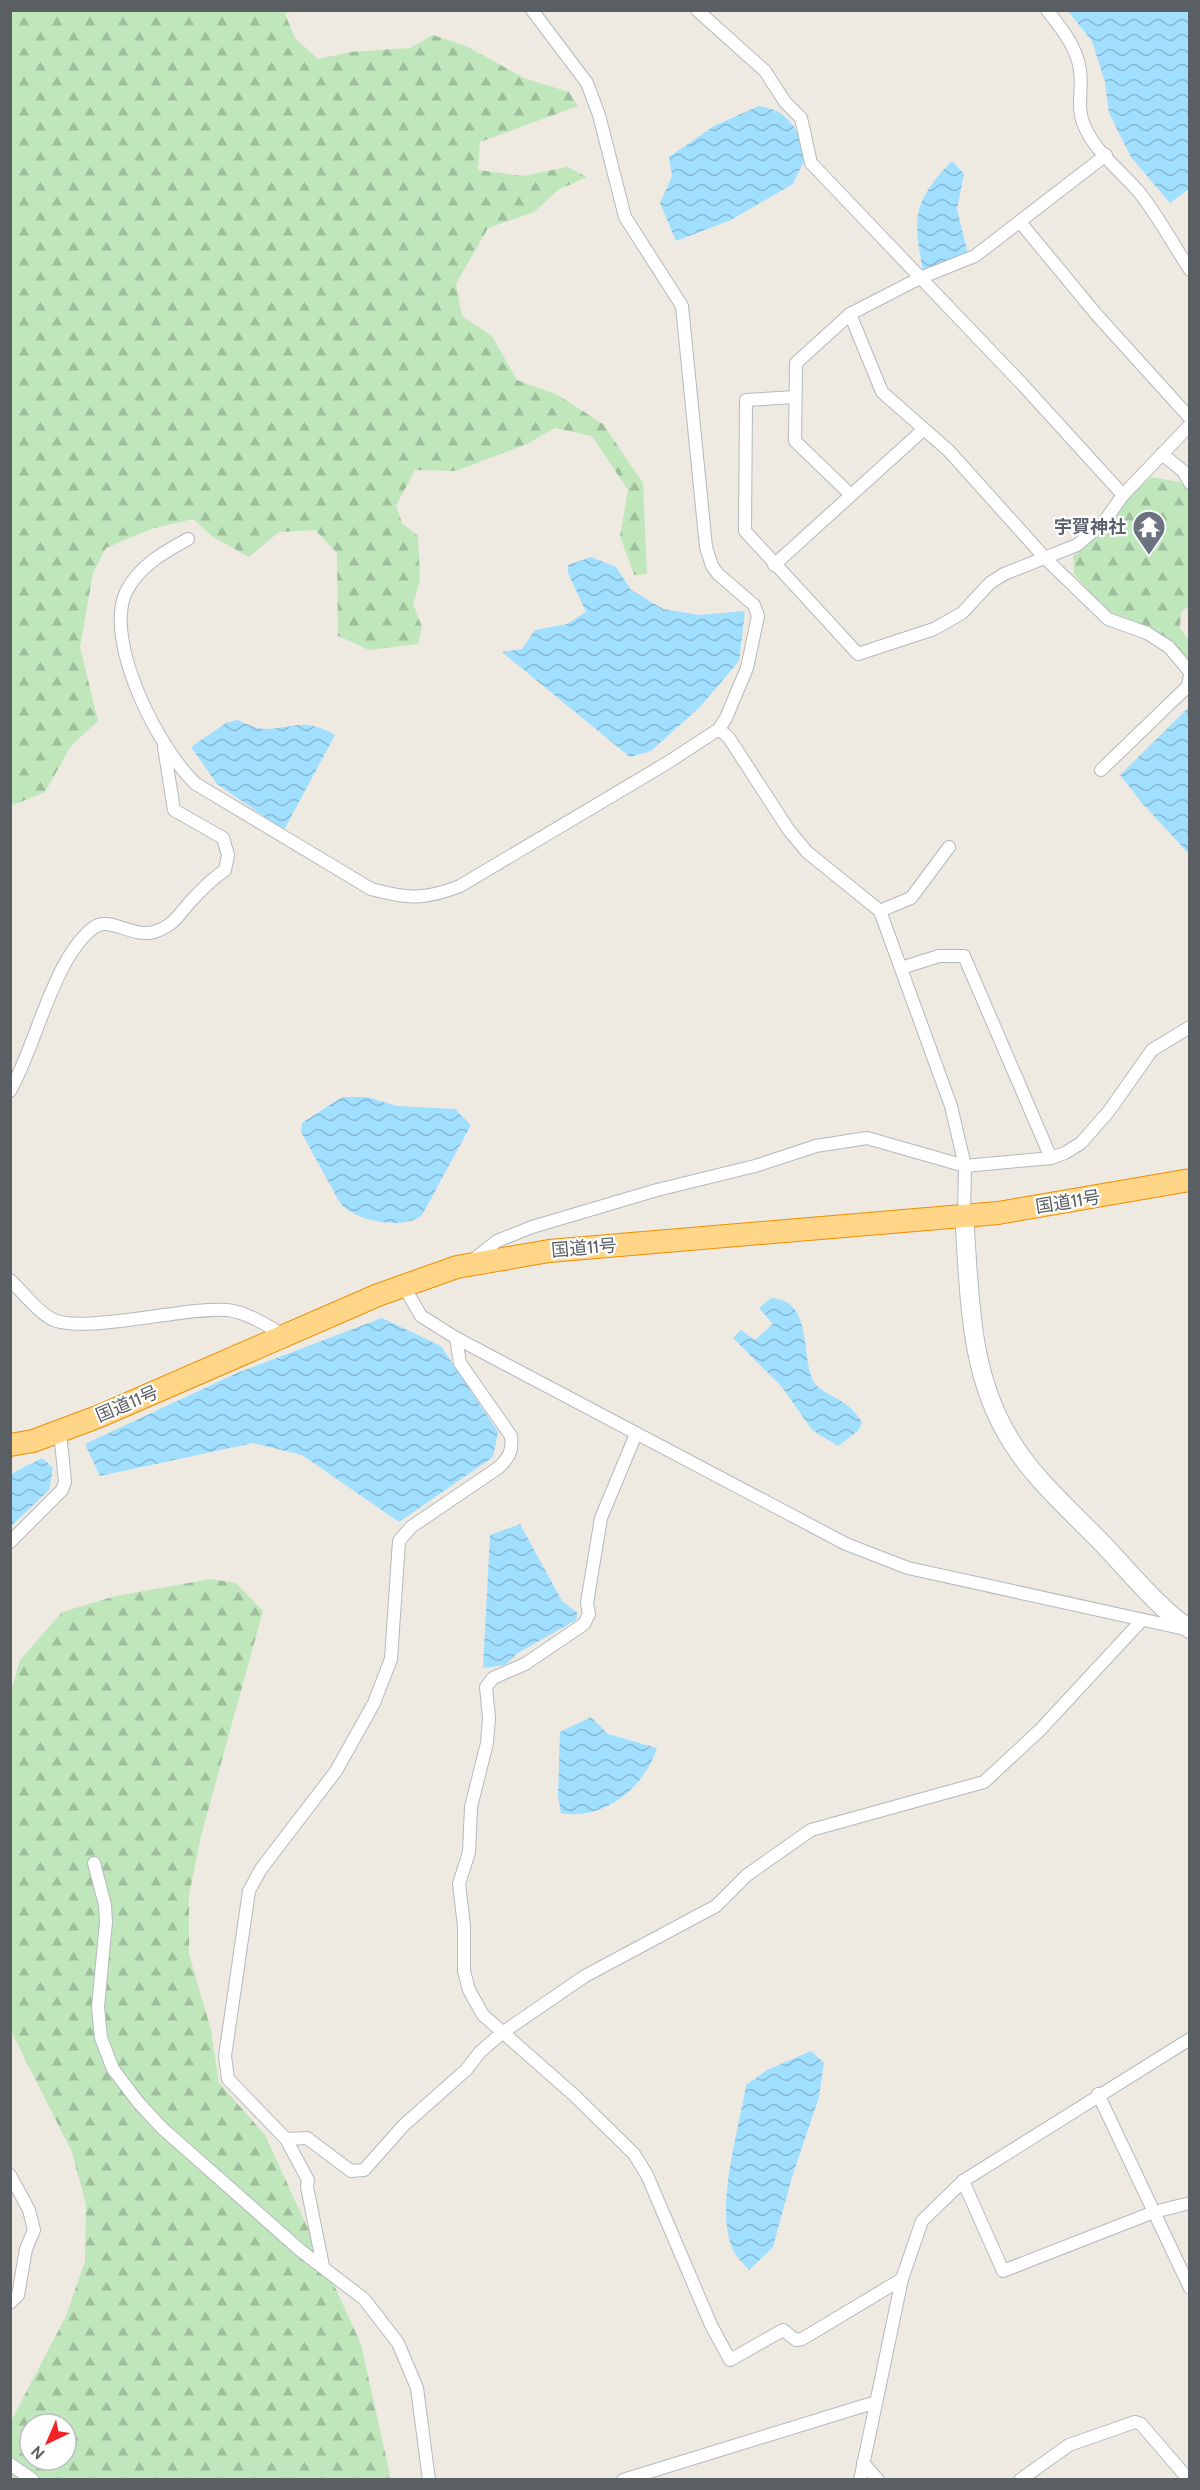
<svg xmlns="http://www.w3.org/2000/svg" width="1200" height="2490" viewBox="0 0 1200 2490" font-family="Cabin,'Noto Sans JP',sans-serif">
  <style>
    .forest { fill: url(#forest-firs); fill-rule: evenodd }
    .water { fill: url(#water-waves) }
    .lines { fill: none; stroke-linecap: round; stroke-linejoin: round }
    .street-casing { stroke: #b4b9bd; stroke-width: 14 }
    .secondary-casing { stroke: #b5babf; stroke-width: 20 }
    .highway-casing { stroke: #ef8e00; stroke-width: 24 }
    .street { stroke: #fff; stroke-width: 12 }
    .secondary { stroke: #fff; stroke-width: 18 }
    .highway { stroke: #ffd587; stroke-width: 22 }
    .labels { text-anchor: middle; stroke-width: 4.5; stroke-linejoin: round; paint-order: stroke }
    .worship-label { font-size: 18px; font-weight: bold; fill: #5b616d; stroke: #fff; text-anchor: end }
    .street-label { font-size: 18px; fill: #5a5f63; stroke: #fff }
  </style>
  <defs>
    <pattern id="forest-firs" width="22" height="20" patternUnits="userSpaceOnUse" patternTransform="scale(1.5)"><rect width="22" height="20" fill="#c0e7bc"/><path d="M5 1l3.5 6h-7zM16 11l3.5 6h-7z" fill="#9fbe9c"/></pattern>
    <pattern id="water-waves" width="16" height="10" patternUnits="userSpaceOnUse" patternTransform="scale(1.5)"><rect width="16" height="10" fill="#a0dfff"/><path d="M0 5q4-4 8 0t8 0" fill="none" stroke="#85b8d2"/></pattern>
  </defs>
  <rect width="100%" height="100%" fill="#eeeae1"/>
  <g class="forest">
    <path d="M11,10L292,11L285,14L295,38L318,59L350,52L410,48L433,35L466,46L524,78L569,92L578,106L480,142L478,170L523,176L567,167L587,177L558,190L534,212L488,228L456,284L462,316L492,336L517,380L558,395L603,424L643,483L647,574L634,575L620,536L628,490L592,436L555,428L527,444L456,471L415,470L396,506L402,523L418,536L420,580L413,604L422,627L418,644L369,650L338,636L337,553L315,530L279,532L249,557L213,537L193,519L151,529L106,548L93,573L80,647L98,721L71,746L45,792L11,806Z"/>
    <path d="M1151,477L1180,482L1190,491L1189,606L1181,612L1180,628L1189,641V675H1185L1171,656L1127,622L1109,614L1074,574L1073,556L1117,516L1127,496Z"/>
    <path d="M211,1579L236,1583L263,1611L201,1836L189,1895V1954L211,2030L219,2083L265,2135L361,2344L391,2479H11V2421L66,2316L85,2261L86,2205L72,2152L11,2031L10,1695L20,1660L62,1612L116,1596ZM30,2424H66V2460H30Z"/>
  </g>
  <g class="water">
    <path d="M1068,11H1189V189L1170,203L1131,157L1109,113L1105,82L1092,41Z"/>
    <path d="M759,106C789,111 797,128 807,155L793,184L731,220L676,241L660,203L672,176L669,157L714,126Z"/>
    <path d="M952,161L964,174L957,209L968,254L923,270C912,217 914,200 952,161Z"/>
    <path d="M591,557L616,567L631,590L663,609L700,615L745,611L739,661L700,707L651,751L630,757L502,652L522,649L535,630L567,624L586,612L568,573V565Z"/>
    <path d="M1189,707V854L1142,803L1120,775Z"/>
    <path d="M237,720C245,723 256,729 265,729C297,728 303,717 335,735L284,830L217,784L191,747L226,723Z"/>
    <path d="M342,1097H367L397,1106L455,1109L471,1125L422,1215C404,1231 351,1221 339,1201L301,1132L302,1123Z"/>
    <path d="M771,1298C814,1300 800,1357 814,1382C822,1396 850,1398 862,1423L858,1431L838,1446L812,1430L782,1387L733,1338L741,1330L755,1340L773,1324L759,1308Z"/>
    <path d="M382,1318L441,1346L498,1432L493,1457L399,1522L302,1455L253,1443L100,1476L85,1444L237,1373Z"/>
    <path d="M42,1458L53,1468L49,1490L11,1526V1474Z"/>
    <path d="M520,1524L562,1601L578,1613L576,1620L518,1653L505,1665L483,1668L490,1535Z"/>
    <path d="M591,1717L608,1734L657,1748C644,1788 604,1821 561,1813L558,1796L560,1732Z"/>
    <path d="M811,2051L824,2063L819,2097L792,2177L773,2247L749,2270C743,2263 735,2256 732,2247C715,2207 739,2129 746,2085L767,2070Z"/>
  </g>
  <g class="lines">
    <g class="street-casing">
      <g id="street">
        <path d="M697,10L765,71L785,102L801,118L811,163L1022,384L1123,495"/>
        <path d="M1047,10C1061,28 1077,47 1080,70C1083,89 1076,107 1084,125C1094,151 1122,172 1139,192C1158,216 1173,244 1190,270"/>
        <path d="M1020,222L1096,314L1190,418"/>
        <path d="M850,314L882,392L949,451L1046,559L1108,619L1147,633L1169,647L1190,672"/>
        <path d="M795,397L746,400L745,531L858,654L934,629L962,613L990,583L1004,574L1077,545L1104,522L1123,495L1190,425"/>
        <path d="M1162,454L1183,471L1190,483"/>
        <path d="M851,495L795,441L796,363L850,314L920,278L975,256L1106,155"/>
        <path d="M188,539C164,552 139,566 126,592C103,642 160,751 196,784L371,889C408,899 424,900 460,886L667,763L719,729L726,718L747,668L758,616L754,605L718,574L712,566L706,547L682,306L625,217L599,115L587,83L532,10"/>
        <path d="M774,565L923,430"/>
        <path d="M719,729L729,738L788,829L807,852L880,911L951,1106L965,1166L964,1216"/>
        <path d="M1101,770L1188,686L1190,675"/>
        <path d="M880,911L911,898L949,847"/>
        <path d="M901,968L939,956H964L1051,1158"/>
        <path d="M10,1091C36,1046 53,959 93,928C108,915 132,938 154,932C174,926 178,915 191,901C202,889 212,879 225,870L228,855L223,838L174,810L164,747"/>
        <path d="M473,1260L497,1241L532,1227L657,1190L755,1166L816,1146L867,1138L965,1166L1051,1158L1065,1153L1081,1143L1109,1111L1152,1050L1190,1027"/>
        <path d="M10,1280C23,1292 35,1309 50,1318C77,1336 187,1306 227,1310C247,1312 268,1326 285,1336"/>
        <path d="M403,1285L421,1316L456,1338L846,1544L908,1568L1185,1629"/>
        <path d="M636,1434L601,1518L587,1603L589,1614L584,1624L525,1664L493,1678L486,1687L489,1718L487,1743L471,1807L469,1852L459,1884L464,1926V1971L469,1990L483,2015L575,2096L634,2154L647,2175L711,2325L730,2360L783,2330L796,2340L802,2339L902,2279"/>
        <path d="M10,1542L62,1490L65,1482L60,1432"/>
        <path d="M94,1863L105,1905L106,1922L98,2007L101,2038L113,2069L138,2102L162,2128L300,2250L364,2299L398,2343L417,2388L429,2480"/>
        <path d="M1098,2094L1190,2288"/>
        <path d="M286,2139L307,2138L351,2171L364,2170L404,2125L466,2070L480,2052L502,2033L585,1976L716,1906L747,1875L811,1830L984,1782L1040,1730L1142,1620"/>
        <path d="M10,2175L29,2210L34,2230L26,2249L18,2295L10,2303"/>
        <path d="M963,2181L1003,2271L1154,2212L1190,2203"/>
        <path d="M323,2266L307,2187L308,2180L286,2139L228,2079L225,2056L249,1891L261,1869L336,1771L374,1703L391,1659L399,1541L411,1527L498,1468C509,1458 513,1451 511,1436L460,1363L456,1338"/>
        <path d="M863,2463L878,2480"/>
        <path d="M10,2464L33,2480"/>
        <path d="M623,2480L876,2402"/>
        <path d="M860,2480L902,2279L922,2221L963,2181L1190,2039"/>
        <path d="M1020,2480L1069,2445L1135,2422L1141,2424L1189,2480"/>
      </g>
    </g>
    <g class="secondary-casing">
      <path id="secondary" d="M964,1216C970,1293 968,1373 1011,1441C1034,1479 1071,1511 1102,1543C1126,1568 1161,1611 1190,1629"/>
    </g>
    <g class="highway-casing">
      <path id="highway" d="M10,1445L33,1441L100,1416L378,1295L457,1267L549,1251L998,1213L1190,1180"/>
    </g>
    <use href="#street" class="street"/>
    <use href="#secondary" class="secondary"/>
    <use href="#highway" class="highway"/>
  </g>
  <defs>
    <g id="temple-pin" transform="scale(1.725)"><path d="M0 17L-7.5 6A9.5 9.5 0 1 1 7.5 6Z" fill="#6b7280" stroke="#fff"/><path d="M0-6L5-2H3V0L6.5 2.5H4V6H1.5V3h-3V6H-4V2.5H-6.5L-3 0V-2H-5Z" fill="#fff"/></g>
  </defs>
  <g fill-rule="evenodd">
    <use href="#temple-pin" x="1149" y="527"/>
  </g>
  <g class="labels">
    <g class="worship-label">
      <text x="1126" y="533">宇賀神社</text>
    </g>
    <g class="street-label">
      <text transform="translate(1068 1202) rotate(-9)" y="6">国道11号</text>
      <text transform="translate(584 1248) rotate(-5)" y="6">国道11号</text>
      <text transform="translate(127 1404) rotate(-23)" y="6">国道11号</text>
    </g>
  </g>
  <rect width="1200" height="2490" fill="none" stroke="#5a5f63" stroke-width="24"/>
  <g transform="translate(48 2442) rotate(224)"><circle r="28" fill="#ffffff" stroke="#bdbfc1" stroke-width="1.5"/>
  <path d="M0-4.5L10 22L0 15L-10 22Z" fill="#f22326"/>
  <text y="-9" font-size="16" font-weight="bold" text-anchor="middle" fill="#5a5f63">N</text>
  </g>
</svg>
